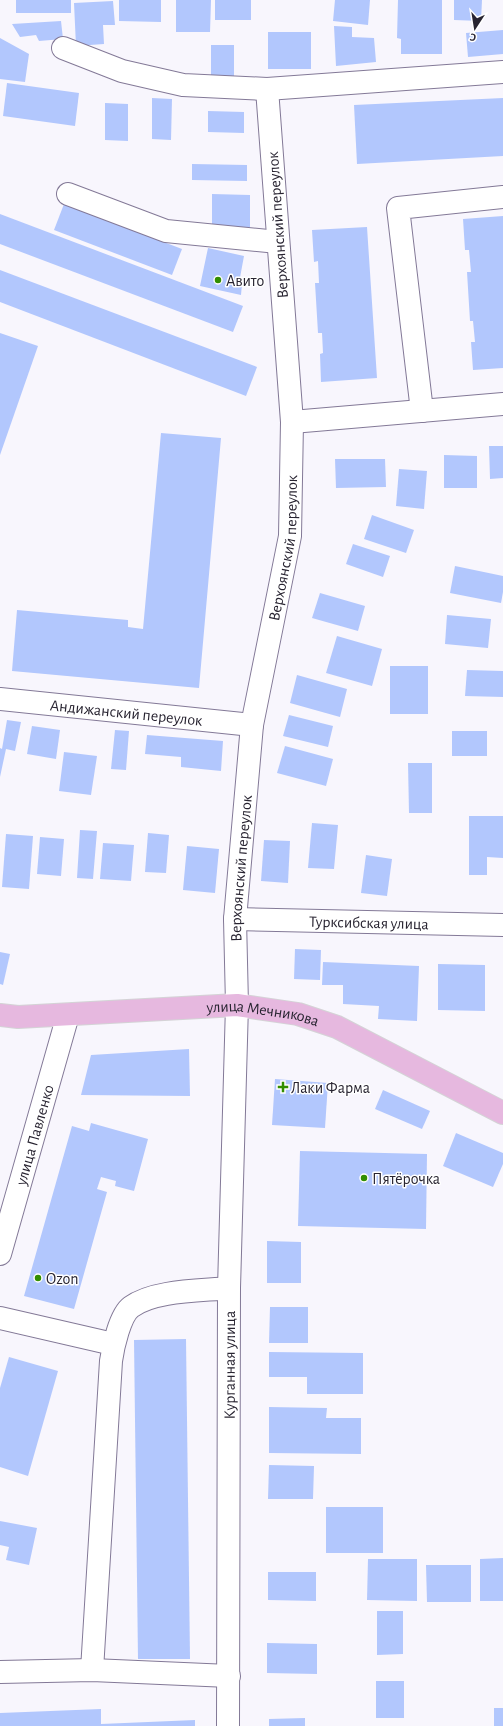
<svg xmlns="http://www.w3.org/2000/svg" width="503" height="1726" viewBox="0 0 503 1726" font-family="'Alegreya Sans',sans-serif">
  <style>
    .building { fill: #b2c7fd }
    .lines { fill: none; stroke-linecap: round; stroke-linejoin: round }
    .minor-casing { stroke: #837997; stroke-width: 24 }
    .major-casing { stroke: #d4d3d6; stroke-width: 24 }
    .minor { stroke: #fff; stroke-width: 22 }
    .major { stroke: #e6b8df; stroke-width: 22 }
    .poi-dot { fill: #328e00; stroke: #fff; stroke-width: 1.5 }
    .labels { text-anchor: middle; stroke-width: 3; stroke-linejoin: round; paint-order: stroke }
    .street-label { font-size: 16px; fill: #282431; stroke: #fff }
    .poi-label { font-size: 16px; fill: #282431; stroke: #fff; text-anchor: start }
  </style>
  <rect width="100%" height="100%" fill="#f8f6fd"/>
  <g class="building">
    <rect x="16" y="0" width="55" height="13"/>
    <path d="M119,0H161V22L119,21Z"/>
    <path d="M176,0H211L210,32H176Z"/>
    <rect x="215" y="0" width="36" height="20"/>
    <path d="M335,0H370L368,25L333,21Z"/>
    <path d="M398,0H442V54H401V39L397,38Z"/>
    <path d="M454,0H482L481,21L454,20Z"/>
    <path d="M113,1L115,25H103L104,44L76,46L74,3Z"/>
    <path d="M61,21L63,39L39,41L36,35L20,37L12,24Z"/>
    <path d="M334,26L352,27V37L374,38L376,62L336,66Z"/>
    <path d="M503,30V54L468,57L466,33Z"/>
    <rect x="268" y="32" width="43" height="37"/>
    <path d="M0,38L29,54L25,82L0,79Z"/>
    <path d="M211,45H234V77L211,76Z"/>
    <path d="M7,83L79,93L75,126L3,116Z"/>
    <path d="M152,98L172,99L171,140L152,139Z"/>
    <path d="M503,98V156L357,164L354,105Z"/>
    <path d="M105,103L128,104V141L105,140Z"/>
    <path d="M208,111L244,112V133L208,132Z"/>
    <path d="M192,164L247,165V181L192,180Z"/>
    <path d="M212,194L250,195V229L212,228Z"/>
    <path d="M64,204L182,249L172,275L54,230Z"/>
    <path d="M0,214L243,306L233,332L0,244Z"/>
    <path d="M503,216V368L473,370L471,342H475L473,321H470L467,272H471L469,250H465L463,219Z"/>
    <path d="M367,227L377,378L321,382L320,354L323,353L322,333H318L315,283H319L318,261L314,262L312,230Z"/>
    <path d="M208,248L244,256L239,283L242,284L241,295L200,286Z"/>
    <path d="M0,270L257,367L246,396L0,302Z"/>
    <path d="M0,333L38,346L0,455Z"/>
    <path d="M161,433L221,438L199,688L12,671L17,610L128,620V627L143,629Z"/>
    <path d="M489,446H503V478L490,479Z"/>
    <path d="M444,455L477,456V488H444Z"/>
    <path d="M335,459H385L386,487L336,488Z"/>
    <path d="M399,469L427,471L424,509L396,506Z"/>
    <path d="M372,515L414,530L406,553L364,539Z"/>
    <path d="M353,544L390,556L383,577L346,564Z"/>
    <path d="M455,566L503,576V592L501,603L450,593Z"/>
    <path d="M320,593L365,606L358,631L312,618Z"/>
    <path d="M447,615L491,619L488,648L445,644Z"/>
    <path d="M337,636L382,649L372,686L326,673Z"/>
    <rect x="390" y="666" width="38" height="48"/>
    <path d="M467,670L503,671V697L465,696Z"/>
    <path d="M297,675L347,689L340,717L290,703Z"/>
    <path d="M289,715L333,726L328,747L283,736Z"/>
    <path d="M7,720L21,722L15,751L6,749L0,777V748L2,749Z"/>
    <path d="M32,726L60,730L56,759L27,754Z"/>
    <path d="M115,730L129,731L126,770L111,769Z"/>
    <rect x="452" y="731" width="35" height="25"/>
    <path d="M147,735L223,741L221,771L181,767V757L145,754Z"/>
    <path d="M285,746L333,759L326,786L277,773Z"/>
    <path d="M64,752L97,756L91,795L59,791Z"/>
    <path d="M408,763H432V813H409Z"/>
    <path d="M469,816H503V858L487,857V875H469Z"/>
    <path d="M312,823L338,825L334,869L308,868Z"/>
    <path d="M80,830L97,831L93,879L77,878Z"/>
    <path d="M148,833L169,835L166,873L145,872Z"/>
    <path d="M6,834L33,836L29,889L2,887Z"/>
    <path d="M40,837L64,839L61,876L37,874Z"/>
    <path d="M264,840L290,841L288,883L261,881Z"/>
    <path d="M103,843L134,845L131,881L100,879Z"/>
    <path d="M187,846L219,849L215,893L183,890Z"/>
    <path d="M366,855L392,859L387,896L361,893Z"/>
    <path d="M295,949L321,950L320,980L294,979Z"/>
    <path d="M0,952L10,954L3,985L0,984Z"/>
    <path d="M323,962L419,966L417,1021L378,1019L379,1006L343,1004V985H322Z"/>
    <path d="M438,964L485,965V1011L438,1010Z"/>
    <path d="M189,1049L190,1096L81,1095L91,1055Z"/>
    <path d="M275,1079L328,1083L325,1128L272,1125Z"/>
    <path d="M383,1090L430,1111L422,1129L375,1109Z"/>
    <path d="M91,1123L148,1139L134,1191L115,1186L116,1181L101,1177L97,1189L107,1192L74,1309L24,1296L72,1126L89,1131Z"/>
    <path d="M456,1133L503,1153V1164L493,1187L443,1166Z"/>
    <path d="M300,1151L427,1154L426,1229L298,1226Z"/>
    <path d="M267,1241L301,1242V1283H267Z"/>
    <path d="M270,1307H308V1343H269Z"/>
    <path d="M186,1339L190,1659H138L134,1340Z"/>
    <path d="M269,1352L363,1353V1394H307V1377H269Z"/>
    <path d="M9,1357L58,1371L28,1476L0,1467V1388Z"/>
    <path d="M269,1407L327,1408L326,1418H361V1454L269,1453Z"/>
    <path d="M269,1465L314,1466L313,1499H268Z"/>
    <rect x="326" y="1507" width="57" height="46"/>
    <path d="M0,1521L37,1528L29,1565L6,1560L9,1547L0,1545Z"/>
    <path d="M503,1558V1601H480V1559Z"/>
    <path d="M368,1559H417V1601L367,1600Z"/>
    <path d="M426,1565H471V1602H427Z"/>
    <path d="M268,1572H316V1601L268,1600Z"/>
    <path d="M377,1611H403V1654L377,1655Z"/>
    <path d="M267,1643L317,1644V1674L267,1673Z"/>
    <rect x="376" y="1681" width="28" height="37"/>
    <rect x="494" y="1708" width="9" height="18"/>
    <path d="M101,1709V1724L195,1720V1726H0V1713Z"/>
    <path d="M305,1718V1726H269V1719Z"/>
  </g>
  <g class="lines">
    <g class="minor-casing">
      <g id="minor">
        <path d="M63,48L122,71L183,85L267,89L503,72"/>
        <path d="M68,194L166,231L278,242"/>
        <path d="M422,411L398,208L503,197"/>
        <path d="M292,422L503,404"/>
        <path id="s1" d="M0,699L252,725"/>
        <path id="s2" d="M235,919L503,925"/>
        <path id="s3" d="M0,1254L68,1015"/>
        <path d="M0,1318L113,1344"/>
        <path d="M92,1670L111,1361C113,1347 120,1315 131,1307C154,1290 201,1291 229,1288"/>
        <path d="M0,1672L92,1670L229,1676"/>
        <path id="s4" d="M228,1726L229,1288L237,1005L235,919L252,725L290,536L292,422L267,89"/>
      </g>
    </g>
    <g class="major-casing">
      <g id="major">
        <path id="s5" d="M0,1015L18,1017L237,1005L298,1014L337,1027L503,1113"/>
      </g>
    </g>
    <use href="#minor" class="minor"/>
    <use href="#major" class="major"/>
  </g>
  <g class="poi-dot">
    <circle cx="218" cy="280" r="4"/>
    <path d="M281 1081h4v4h4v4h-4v4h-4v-4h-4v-4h4z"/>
    <circle cx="364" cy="1178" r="4"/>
    <circle cx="38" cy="1278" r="4"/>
  </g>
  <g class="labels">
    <g class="street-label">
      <text transform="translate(277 225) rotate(-94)" y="6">Верхоянский переулок</text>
      <text dy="6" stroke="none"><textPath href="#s4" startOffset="1182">Верхоянский переулок</textPath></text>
      <text dy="6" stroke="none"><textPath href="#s1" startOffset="127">Андижанский переулок</textPath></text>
      <text dy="6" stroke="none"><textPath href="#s4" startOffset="858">Верхоянский переулок</textPath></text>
      <text dy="6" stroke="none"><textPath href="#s2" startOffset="134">Турксибская улица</textPath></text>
      <text dy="6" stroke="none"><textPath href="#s5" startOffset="264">улица Мечникова</textPath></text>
      <text dy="6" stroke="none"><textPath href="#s3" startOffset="124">улица Павленко</textPath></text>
      <text dy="6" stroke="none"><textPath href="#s4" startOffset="361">Курганная улица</textPath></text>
    </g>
    <g class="poi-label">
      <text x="226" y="286">Авито</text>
      <text x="291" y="1093">Лаки Фарма</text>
      <text x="372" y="1184">Пятёрочка</text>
      <text x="46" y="1284">Ozon</text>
    </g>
  </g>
  <g transform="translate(475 28) rotate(192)" stroke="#ffffff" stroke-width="3" paint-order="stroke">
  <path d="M0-3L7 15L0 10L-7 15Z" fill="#282431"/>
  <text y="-6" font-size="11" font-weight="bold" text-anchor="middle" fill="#282431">С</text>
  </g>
</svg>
